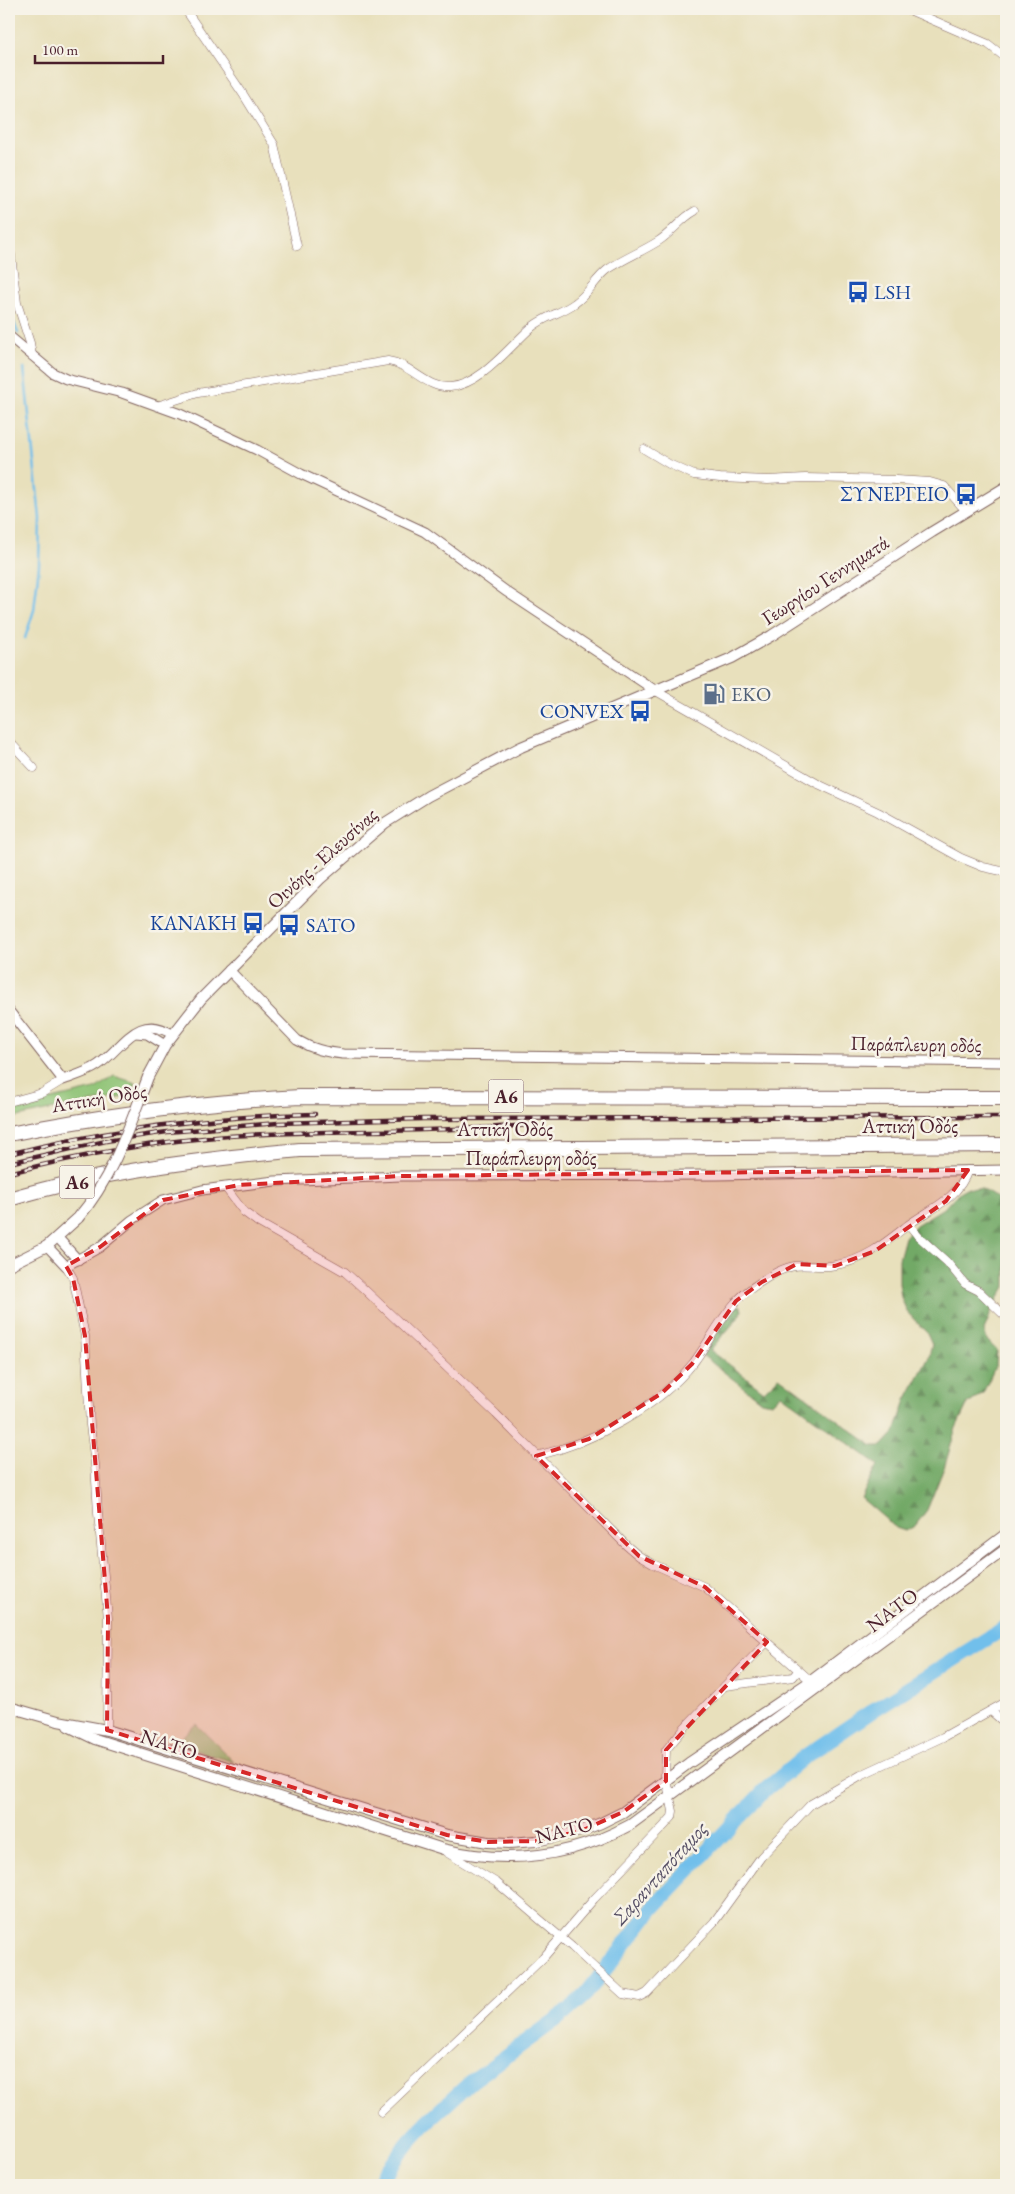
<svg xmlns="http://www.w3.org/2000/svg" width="1015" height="2194" viewBox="0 0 1015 2194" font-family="'EB Garamond',serif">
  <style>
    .grass { fill: #8ec375; stroke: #6c7150 }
    .forest { fill: url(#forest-firs); stroke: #5e6448 }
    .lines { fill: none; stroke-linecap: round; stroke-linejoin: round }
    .stream { stroke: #71bfeb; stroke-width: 2.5 }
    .river { stroke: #71bfeb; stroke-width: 15 }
    .minor-casing { stroke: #81635e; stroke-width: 9 }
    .tertiary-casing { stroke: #81635e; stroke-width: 11 }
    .secondary-casing { stroke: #81635e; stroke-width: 12 }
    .motorway-casing { stroke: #81635e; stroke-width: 16 }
    .minor { stroke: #fff; stroke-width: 8 }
    .tertiary { stroke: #fff; stroke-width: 9 }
    .secondary { stroke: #fff; stroke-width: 10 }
    .motorway { stroke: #fff; stroke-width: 14 }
    .rail-casing { stroke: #4a1f2b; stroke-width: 4.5 }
    .rail { stroke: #f7f3e8; stroke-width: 2.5; stroke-dasharray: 8; stroke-linecap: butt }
    .secondary-bridge-casing { stroke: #81635e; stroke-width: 12; stroke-linecap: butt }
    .secondary-bridge { stroke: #fff; stroke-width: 10 }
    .marked { fill: #d62828; fill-opacity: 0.2; stroke: #d62828; stroke-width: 4; stroke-dasharray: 10 6; stroke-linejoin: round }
    .labels { text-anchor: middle; stroke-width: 5; stroke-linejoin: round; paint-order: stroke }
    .shield { fill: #f7f3e8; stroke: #7e5f64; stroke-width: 1 }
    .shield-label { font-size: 19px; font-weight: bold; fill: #4a1f2b }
    .transit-label { font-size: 20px; fill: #164399; stroke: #f7f3e8; text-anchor: end }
    .street-label { font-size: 20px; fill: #4a1f2b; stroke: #f7f3e8 }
    .service-label { font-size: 20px; fill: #4e5e75; stroke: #f7f3e8; text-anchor: start }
    .water-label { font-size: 21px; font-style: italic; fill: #564f65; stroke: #f7f3e8 }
  </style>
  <defs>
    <pattern id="forest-firs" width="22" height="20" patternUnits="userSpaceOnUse" patternTransform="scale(1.25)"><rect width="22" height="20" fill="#72a966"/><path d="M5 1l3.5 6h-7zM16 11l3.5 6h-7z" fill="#608954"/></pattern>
  </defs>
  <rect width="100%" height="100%" fill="#f7f3e8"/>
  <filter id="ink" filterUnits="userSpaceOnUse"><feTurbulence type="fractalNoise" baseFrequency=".02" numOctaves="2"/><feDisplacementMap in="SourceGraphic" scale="10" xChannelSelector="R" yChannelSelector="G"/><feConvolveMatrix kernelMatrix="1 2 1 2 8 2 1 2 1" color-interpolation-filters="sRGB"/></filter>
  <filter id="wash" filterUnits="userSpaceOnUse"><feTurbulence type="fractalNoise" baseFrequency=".0096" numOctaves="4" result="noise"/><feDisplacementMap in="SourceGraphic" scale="20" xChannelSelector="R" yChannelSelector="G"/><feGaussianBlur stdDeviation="1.12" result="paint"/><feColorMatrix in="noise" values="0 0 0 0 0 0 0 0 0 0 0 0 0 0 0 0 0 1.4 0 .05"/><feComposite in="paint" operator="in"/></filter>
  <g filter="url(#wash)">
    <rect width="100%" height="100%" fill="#e8e0bc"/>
    <g class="grass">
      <path d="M114,1076L136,1083L130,1096L68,1106L9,1119V1109L95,1089Z"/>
      <path d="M196,1724L234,1762L174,1744Z"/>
    </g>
    <path class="forest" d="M966,1188L982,1189L1006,1204V1285L992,1310L984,1330L987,1340L997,1351L996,1365L983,1393L967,1405L956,1428L945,1465L927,1510L915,1526L905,1531L896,1528L861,1498L878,1465L781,1394L772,1403L761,1401L702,1355L736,1305L740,1306L742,1310L738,1318L710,1350L764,1391L779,1377L873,1446H882L895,1432L906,1400L929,1357L932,1344L927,1333L907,1312L901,1297L899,1283V1259L905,1237L916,1225L945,1207L959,1192Z"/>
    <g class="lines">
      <g class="stream">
        <path d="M9,310L18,333"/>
        <path d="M24,368L40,518L39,565L34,610L25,638"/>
      </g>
      <path class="river" d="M377,2185L407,2144L428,2121L472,2081L564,2014L586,1994L654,1907L765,1790L804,1757L875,1709L1006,1627"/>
    </g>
  </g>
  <g filter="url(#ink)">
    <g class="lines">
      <g class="minor-casing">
        <g id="minor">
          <path d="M185,9L243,94L274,144L297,246"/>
          <path d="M907,9L988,44L1006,58"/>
          <path d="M10,248L17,303L30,343L32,356"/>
          <path d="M160,405L198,393L388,361C411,364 426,389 450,387C481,385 510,346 532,327C545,316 562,313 575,303C588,294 595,280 607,270C623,259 641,252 657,242C672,233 680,219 695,211"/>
          <path d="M644,449L669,464L694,475L720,478L768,480L805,478L896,480L930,482L944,486L966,511"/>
          <path d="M656,691L818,784L878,812L961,858L983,867L1006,872"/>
          <path d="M9,741L34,768"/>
          <path d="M9,1102L42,1093L63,1080"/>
          <path d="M225,1187L244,1212L259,1223L345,1272L365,1290L496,1414L627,1546L639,1556L653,1564L705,1587L811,1681"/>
          <path d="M909,1225L918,1236L947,1262L965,1284L979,1291L1006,1317"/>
          <path d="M66,1266L73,1278L85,1336L90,1425L95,1464L98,1513L108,1618L107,1730"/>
          <path d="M536,1456C592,1443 658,1408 694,1362C708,1343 719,1321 735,1303C745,1291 763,1280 777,1272C803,1259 813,1270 836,1265C865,1260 885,1243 908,1225C932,1208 958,1199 968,1170"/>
          <path d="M725,1686L793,1677L798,1671"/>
          <path d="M991,1711L1006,1724"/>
          <path d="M446,1852L497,1883L572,1947L623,1994L639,1997L647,1993L714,1922L761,1857L811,1804L861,1775L943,1737L1006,1702"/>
          <path d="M381,2112L543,1958L594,1899L664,1826L672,1817L673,1811L665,1775L666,1750L685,1727L767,1642"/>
        </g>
      </g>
      <g class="tertiary-casing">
        <g id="tertiary">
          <path d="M9,336L53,373L66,379L122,393L180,414L257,450L301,474L425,532L507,592L656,691"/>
          <path d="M229,970L297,1040C312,1049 325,1052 343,1054L1006,1062"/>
          <path d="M9,1011L63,1080C74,1076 88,1072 98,1065C123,1048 137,1012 172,1034"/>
          <path d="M136,1033L147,1034L165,1045"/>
          <path d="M58,1238L78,1260"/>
          <path d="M47,1246L66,1266L100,1247L132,1220L163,1200L202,1190L275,1181L401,1176L717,1175L1006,1170"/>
        </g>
      </g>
      <g class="secondary-casing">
        <g id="secondary">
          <path d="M148,1077L165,1045L201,999L320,879L385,823L428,796L521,747L732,658L771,636L932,532L1006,487"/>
          <path d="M9,1265L47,1246L78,1218"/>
          <path d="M9,1707L58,1721L107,1730L447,1835L488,1842L509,1843L536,1841L581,1831L601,1823L623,1812L689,1763L811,1681L1006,1534"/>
          <path d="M68,1726L95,1739L443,1849C508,1865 571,1857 630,1825L1006,1549"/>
        </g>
      </g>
      <g class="motorway-casing">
        <g id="motorway">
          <path d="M9,1134C105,1115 202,1102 300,1097L1006,1098"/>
          <path d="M9,1199C103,1171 202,1159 300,1150L1006,1145"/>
        </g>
      </g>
      <use href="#minor" class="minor"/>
      <use href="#tertiary" class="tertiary"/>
      <use href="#secondary" class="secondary"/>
      <use href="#motorway" class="motorway"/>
      <g class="rail-casing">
        <g id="rail">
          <path d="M9,1154C109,1129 212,1116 315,1114"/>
          <path d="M9,1163L106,1141L167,1132L278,1123L423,1119L1006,1117"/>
          <path d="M9,1173C81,1155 155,1141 229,1136C329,1129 429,1133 528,1125"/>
        </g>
      </g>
      <use href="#rail" class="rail"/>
      <g class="secondary-bridge-casing">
        <path id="secondary-bridge" d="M78,1218C113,1177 129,1127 148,1077"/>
      </g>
      <use href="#secondary-bridge" class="secondary-bridge"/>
    </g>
  </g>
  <path class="marked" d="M968,1170L946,1201L875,1251L835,1266L797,1264L762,1282L736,1301L692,1364L662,1393L589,1439L536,1456L639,1556L705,1587L767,1642L666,1750V1781L623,1812L581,1831L536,1841L488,1842L447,1835L107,1730L108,1618L85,1336L73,1278L66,1266L100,1247L163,1200L239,1185L401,1176Z"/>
  <defs>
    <g id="bus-bare" transform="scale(1.725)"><path d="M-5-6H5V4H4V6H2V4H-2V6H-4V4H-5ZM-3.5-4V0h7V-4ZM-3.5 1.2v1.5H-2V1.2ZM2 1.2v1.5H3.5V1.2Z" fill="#1a4fb4" stroke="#f7f3e8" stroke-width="2.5" paint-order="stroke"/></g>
    <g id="fuel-bare" transform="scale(1.725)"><path d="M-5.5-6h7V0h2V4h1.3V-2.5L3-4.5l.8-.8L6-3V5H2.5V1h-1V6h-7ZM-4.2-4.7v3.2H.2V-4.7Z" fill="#5c6f8a" stroke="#f7f3e8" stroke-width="2.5" paint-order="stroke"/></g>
  </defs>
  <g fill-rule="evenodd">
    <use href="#bus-bare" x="858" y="292"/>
    <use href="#bus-bare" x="966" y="494"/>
    <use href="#fuel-bare" x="714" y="694"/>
    <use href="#bus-bare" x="640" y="711"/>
    <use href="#bus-bare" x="253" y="923"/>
    <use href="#bus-bare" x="289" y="925"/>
  </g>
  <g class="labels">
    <g class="shield">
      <rect x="488.5" y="1079.5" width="35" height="33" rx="4"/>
      <rect x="59.5" y="1165.5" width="35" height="33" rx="4"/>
    </g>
    <g class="shield-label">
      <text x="506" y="1103">Α6</text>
      <text x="77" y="1189">Α6</text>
    </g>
    <g class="transit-label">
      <text x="874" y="299" text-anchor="start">LSH</text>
      <text x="949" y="501">ΣΥΝΕΡΓΕΙΟ</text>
      <text x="624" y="718">CONVEX</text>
      <text x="237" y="930">ΚΑΝΑΚΗ</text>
      <text x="306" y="932" text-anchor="start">SATO</text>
    </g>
    <g class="street-label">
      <text transform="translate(825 580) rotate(-33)" y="7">Γεωργίου Γεννηματά</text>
      <text transform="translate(322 858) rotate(-42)" y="7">Οινόης - Ελευσίνας</text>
      <text transform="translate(916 1044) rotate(1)" y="7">Παράπλευρη οδός</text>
      <text transform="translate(99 1098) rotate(-9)" y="7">Αττική Οδός</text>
      <text x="910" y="1133">Αττική Οδός</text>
      <text x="505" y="1136">Αττική Οδός</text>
      <text x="531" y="1165">Παράπλευρη οδός</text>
      <text transform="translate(892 1610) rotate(-37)" y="7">ΝΑΤΟ</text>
      <text transform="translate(169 1744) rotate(18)" y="7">ΝΑΤΟ</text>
      <text transform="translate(564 1830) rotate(-14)" y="7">ΝΑΤΟ</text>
    </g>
    <g class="service-label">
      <text x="731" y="701">EKO</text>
    </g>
    <g class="water-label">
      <text transform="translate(660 1873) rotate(-48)" y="7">Σαρανταπόταμος</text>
    </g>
  </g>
  <rect width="1015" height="2194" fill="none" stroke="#f7f3e8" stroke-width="30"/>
  <path d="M35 55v8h128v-8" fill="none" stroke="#4a1f2b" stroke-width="2.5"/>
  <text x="42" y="55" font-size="15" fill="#4a1f2b" stroke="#f7f3e8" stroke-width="4" paint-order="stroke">100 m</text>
</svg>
